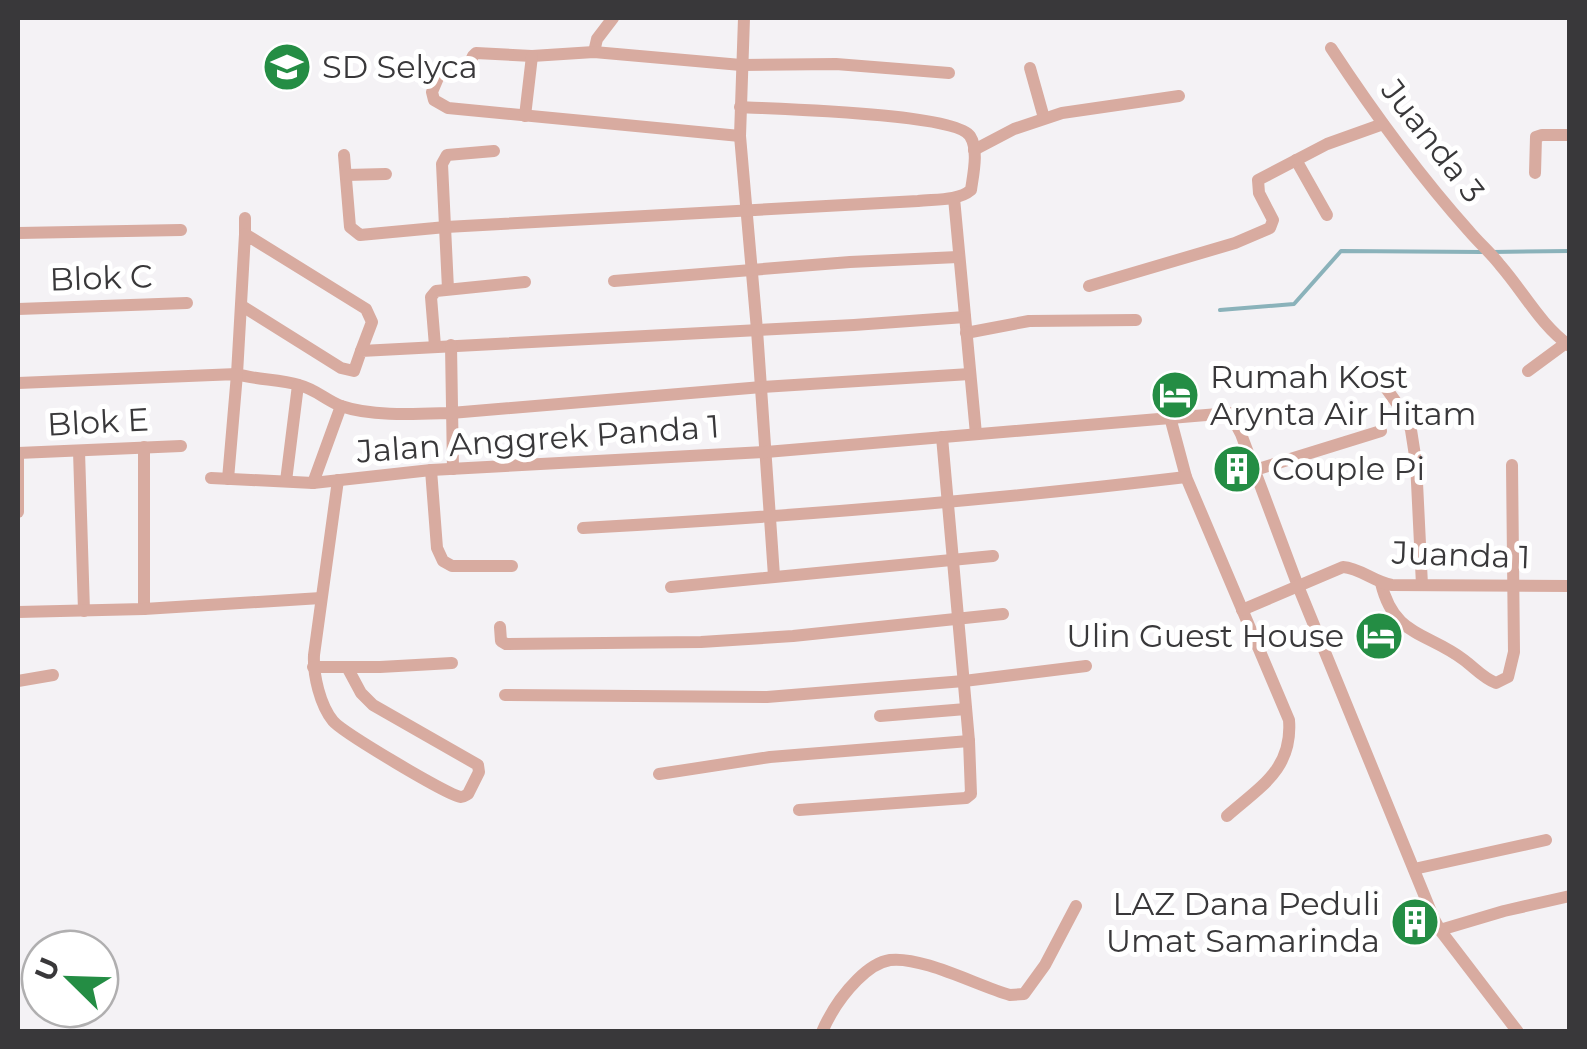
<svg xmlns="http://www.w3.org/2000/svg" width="1587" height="1049" viewBox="0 0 1587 1049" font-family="Montserrat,sans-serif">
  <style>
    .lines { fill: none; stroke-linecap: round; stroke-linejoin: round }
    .stream { stroke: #8ab2ba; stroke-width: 4 }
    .minor { stroke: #d8aba0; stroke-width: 12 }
    .labels { text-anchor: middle; stroke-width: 10; stroke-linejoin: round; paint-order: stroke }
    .poi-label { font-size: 32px; fill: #39383a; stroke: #fff; text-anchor: start }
    .street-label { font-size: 32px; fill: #39383a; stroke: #fff }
  </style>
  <rect width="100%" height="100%" fill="#f4f2f5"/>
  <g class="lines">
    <g class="stream">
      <path d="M1492,252L1570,251"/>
      <path d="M1220,310L1294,304L1341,251L1482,252"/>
    </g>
    <g class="minor">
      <path d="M744,18L740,136L757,330L774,576"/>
      <path d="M1331,48C1373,112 1418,174 1469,231C1479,243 1491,253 1500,265C1523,291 1541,326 1570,346"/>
      <path d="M594,52L597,39L613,18"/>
      <path d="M1030,68L1044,118"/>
      <path d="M466,71L473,56L476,53L532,56L594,52L741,65L836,64L949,73"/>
      <path d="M438,78L432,92L434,100L448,108L740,136"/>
      <path d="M525,116L532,56"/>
      <path d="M974,150L1014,129L1062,113L1179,96"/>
      <path d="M344,155L350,227L360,235L446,227L918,201C935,199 958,201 971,190C973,175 979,150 970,136C955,113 775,109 740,107"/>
      <path d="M1296,160L1327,215"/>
      <path d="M1535,173L1536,137L1542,135H1570"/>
      <path d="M346,175L386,174"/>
      <path d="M954,198L976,434"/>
      <path d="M245,218V234"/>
      <path d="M18,233L181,230"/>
      <path d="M614,281L850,262L958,257"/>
      <path d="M1089,286L1235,243L1270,228L1273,220L1259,193L1258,180L1327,144L1383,124"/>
      <path d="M448,289L442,164L447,155L494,151"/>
      <path d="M242,306L341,368L354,371L361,351L854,325L965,317"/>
      <path d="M18,309L187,303"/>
      <path d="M966,333L1029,321L1136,320"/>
      <path d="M451,345L453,469"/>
      <path d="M435,346L431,297L436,291L525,282"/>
      <path d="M361,351L372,322L366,309L245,234L237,374C256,380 279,379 299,385C315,389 326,400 341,406C373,417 418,414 451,413L762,387L970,374"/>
      <path d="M1528,371L1566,343"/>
      <path d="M1378,377L1406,416L1411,430L1416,462L1422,585"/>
      <path d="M18,383L237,374L228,479"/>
      <path d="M1170,417L1186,477L1289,720C1293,769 1260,787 1227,816"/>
      <path d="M79,451L84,611"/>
      <path d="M18,453L181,446"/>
      <path d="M431,470L437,548L443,561L452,566H512"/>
      <path d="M1255,470L1381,431"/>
      <path d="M211,478L313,483L431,470L766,452L1230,413L1241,434L1298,586L1434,919L1440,930L1504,911L1570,896"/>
      <path d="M338,480L314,655C313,675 320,705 333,721C342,732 449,796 461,797C464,797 466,795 468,794L479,772L478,765L373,705L361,693L347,667"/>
      <path d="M286,481L298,385"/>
      <path d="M313,483L341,406"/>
      <path d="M18,512V453"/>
      <path d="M583,528C784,517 985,501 1186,477"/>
      <path d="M1381,583C1394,637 1427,632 1464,660C1476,669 1483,678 1496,683L1508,677L1514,652L1512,465"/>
      <path d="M671,587L993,556"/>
      <path d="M144,609V447"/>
      <path d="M1242,610L1343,567C1360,568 1374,582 1392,585L1570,586"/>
      <path d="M18,612L144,609L321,598"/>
      <path d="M500,627L501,641L506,644L701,642L793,636L1003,614"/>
      <path d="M313,667H380L452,663"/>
      <path d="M18,681L53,675"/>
      <path d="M505,695L767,697L964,681L1086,666"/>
      <path d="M880,716L966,709"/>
      <path d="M659,774L770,757L969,741"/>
      <path d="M799,810L966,798L971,794L969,741L942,437"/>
      <path d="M1414,869L1546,840"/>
      <path d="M1440,930L1518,1032"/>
      <path d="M822,1032C831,1011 841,996 857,980C866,971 877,962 890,960C922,956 978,986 1010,995L1024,994L1045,965L1076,906"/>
    </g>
  </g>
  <defs>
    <g id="school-disc" transform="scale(2.5)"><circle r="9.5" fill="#248d44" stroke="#fff"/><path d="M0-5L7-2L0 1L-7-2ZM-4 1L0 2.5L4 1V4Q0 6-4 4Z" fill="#fff"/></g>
    <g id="hotel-disc" transform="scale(2.5)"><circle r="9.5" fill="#248d44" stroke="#fff"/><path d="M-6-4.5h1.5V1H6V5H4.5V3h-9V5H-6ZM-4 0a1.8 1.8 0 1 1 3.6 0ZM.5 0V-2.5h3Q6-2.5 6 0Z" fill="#fff"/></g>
    <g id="building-disc" transform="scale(2.5)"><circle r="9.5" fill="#248d44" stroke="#fff"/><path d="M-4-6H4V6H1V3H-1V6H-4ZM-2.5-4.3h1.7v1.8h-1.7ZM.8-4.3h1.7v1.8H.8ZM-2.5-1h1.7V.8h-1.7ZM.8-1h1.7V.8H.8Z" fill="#fff"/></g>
  </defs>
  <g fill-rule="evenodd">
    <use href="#school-disc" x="287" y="67"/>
    <use href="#hotel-disc" x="1175" y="395"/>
    <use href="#building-disc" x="1237" y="469"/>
    <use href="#hotel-disc" x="1379" y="636"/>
    <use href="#building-disc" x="1415" y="922"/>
  </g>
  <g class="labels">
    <g class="poi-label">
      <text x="322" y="78">SD Selyca</text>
      <text x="1210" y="388">Rumah Kost<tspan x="1210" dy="37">Arynta Air Hitam</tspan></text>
      <text x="1272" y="480">Couple Pi</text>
      <text x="1344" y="647" text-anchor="end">Ulin Guest House</text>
      <text x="1380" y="915" text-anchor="end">LAZ Dana Peduli<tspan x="1380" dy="37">Umat Samarinda</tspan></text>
    </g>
    <g class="street-label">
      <text transform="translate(1433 141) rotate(52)" y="11">Juanda 3</text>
      <text transform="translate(101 278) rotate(-2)" y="11">Blok C</text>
      <text transform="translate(98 422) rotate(-3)" y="11">Blok E</text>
      <text transform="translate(538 439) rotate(-4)" y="11">Jalan Anggrek Panda 1</text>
      <text transform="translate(1461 555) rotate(2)" y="11">Juanda 1</text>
    </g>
  </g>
  <rect width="1587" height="1049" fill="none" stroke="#39383a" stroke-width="40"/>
  <g transform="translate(70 979) rotate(293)"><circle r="48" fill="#ffffff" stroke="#b0afb0" stroke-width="2.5"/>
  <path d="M0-8L18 38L0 25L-18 38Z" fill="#248d44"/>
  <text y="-15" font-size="28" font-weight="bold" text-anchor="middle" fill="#39383a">U</text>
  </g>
</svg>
